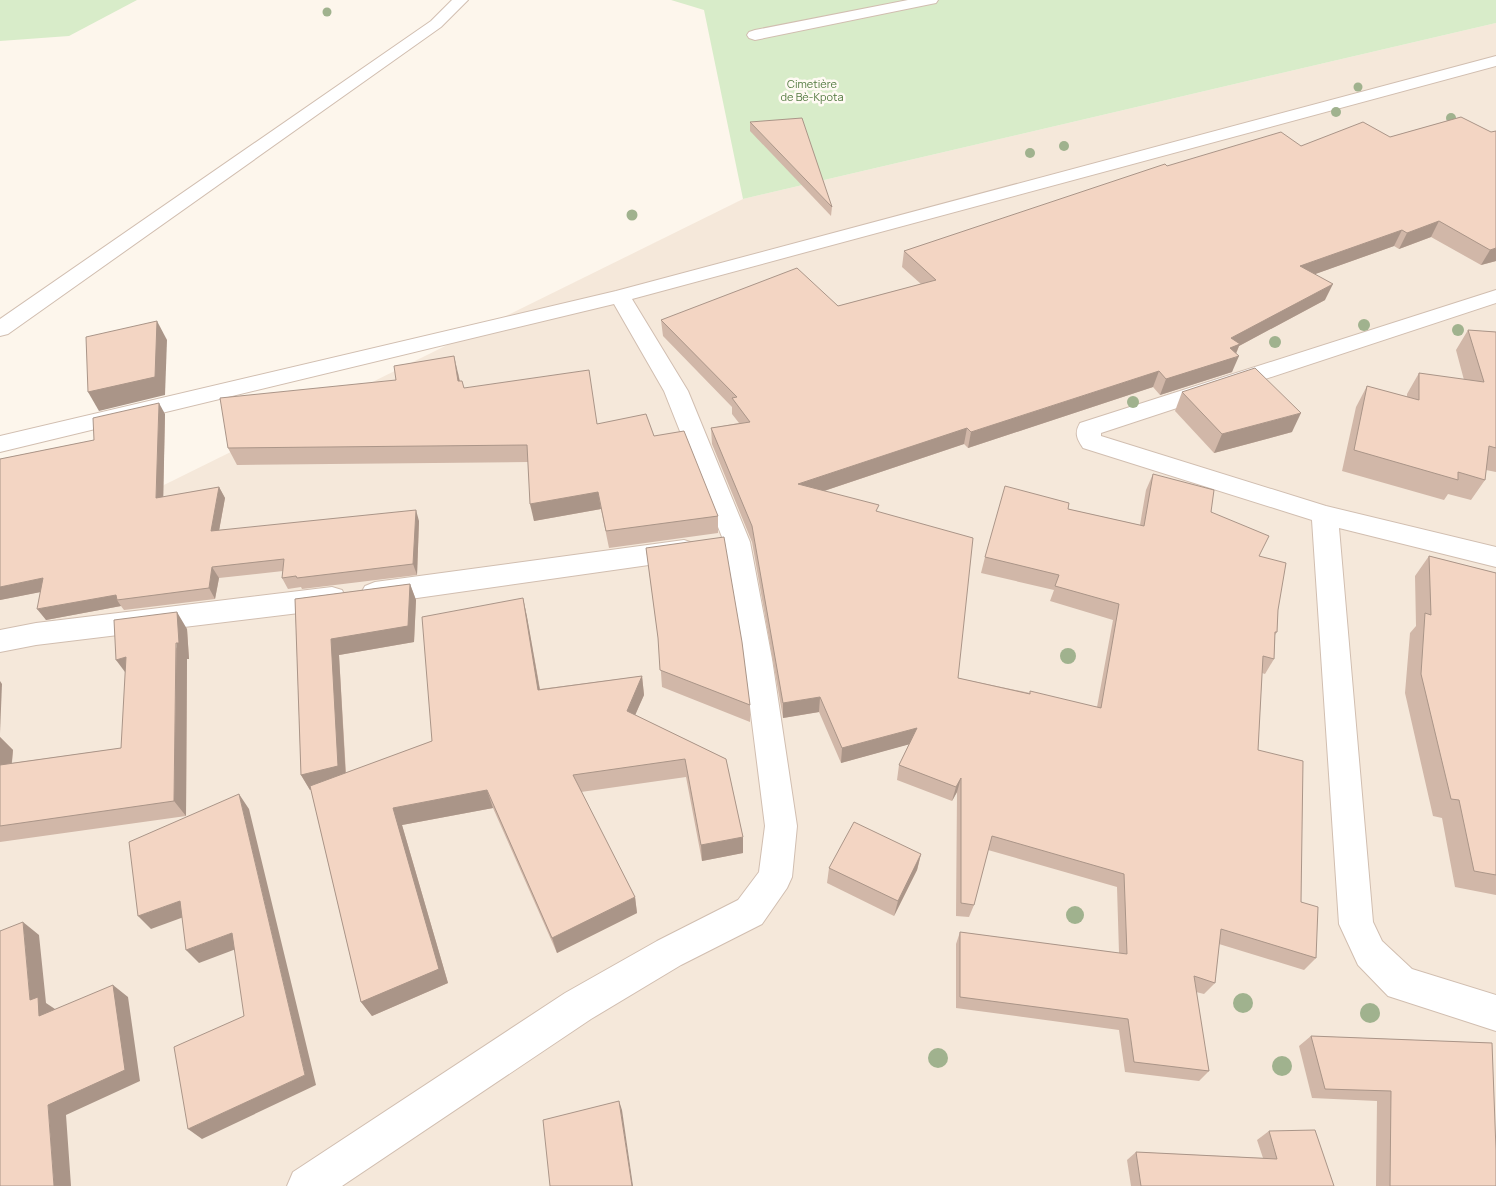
<svg xmlns="http://www.w3.org/2000/svg" width="1496" height="1186" font-family="Manrope,sans-serif">
  <rect width="100%" height="100%" fill="#fdf6ec"/>
  <polygon fill="#f5e8da" points="1496,23 1496,1186 0,1186 0,566 743,199"/>
  <g fill="#d8ecc9">
    <polygon points="0,0 137,0 69,36 0,41"/>
    <polygon points="671,0 1496,0 1496,23 743,199 704,10"/>
  </g>
  <g fill="none" stroke-linecap="round" stroke-linejoin="round">
    <g stroke="#d1beb0" stroke-width="2">
      <g id="minor">
        <polygon points="452,0 468,0 441,27 8,334 0,336 0,319 431,21"/>
        <polygon points="908,0 938,0 936,3 931,4 755,40 749,38 747,35 749,32 755,30"/>
        <polygon points="1496,56 1496,66 632,299 688,391 750,542 772,659 797,826 792,877 787,888 762,924 681,965 591,1019 342,1186 287,1186 293,1172 565,993 657,941 738,900 759,872 765,826 744,659 724,542 664,391 614,304 0,452 0,436 616,291"/>
        <path d="M 1496,290 L 1496,303 L 1101,433 L 1101,436 L 1326,506 L 1496,547 L 1496,567 L 1339,528 L 1373,922 L 1382,941 L 1412,969 L 1496,995 L 1496,1031 L 1388,996 L 1358,965 L 1339,924 L 1312,520 L 1083,448 C 1077,439 1074,433 1080,423 Z"/>
        <polygon points="684,540 693,543 697,550 693,557 684,560 375,604 365,600 361,593 365,586 375,582"/>
        <polygon points="332,587 342,590 346,598 342,606 332,609 36,645 0,652 0,630 36,623"/>
      </g>
    </g>
    <use href="#minor" fill="#fff" fill-rule="evenodd"/>
  </g>
  <g fill="#a0b28e">
    <circle cx="327" cy="12" r="4.5"/>
    <circle cx="1358" cy="87" r="4.5"/>
    <circle cx="1336" cy="112" r="5"/>
    <circle cx="1451" cy="118" r="5"/>
    <circle cx="1064" cy="146" r="5"/>
    <circle cx="1030" cy="153" r="5"/>
    <circle cx="632" cy="215" r="5.5"/>
    <circle cx="1364" cy="325" r="6"/>
    <circle cx="1458" cy="330" r="6"/>
    <circle cx="1275" cy="342" r="6"/>
    <circle cx="1133" cy="402" r="6"/>
    <circle cx="1068" cy="656" r="8"/>
    <circle cx="1075" cy="915" r="9"/>
    <circle cx="1243" cy="1003" r="10"/>
    <circle cx="1370" cy="1013" r="10"/>
    <circle cx="938" cy="1058" r="10"/>
    <circle cx="1282" cy="1066" r="10"/>
  </g>
  <g fill="#d1b7a8">
    <polygon points="1461,117 1496,261 1481,265 1431,237 1399,249 1394,246 1315,274 1325,300 1239,346 1236,354 1232,372 1160,395 1153,387 968,448 964,444 824,491 878,512 958,678 1097,707 1113,620 1050,601 1054,590 981,573 985,557 1068,509 1140,525 1146,490 1153,474 1211,512 1259,556 1278,610 1277,632 1275,635 1274,659 1265,674 1262,673 1258,750 1301,902 1316,958 1304,970 1219,944 1215,983 1204,994 1196,992 1209,1071 1199,1081 1125,1072 1119,1030 956,1008 956,944 960,932 1119,953 1117,887 988,850 974,905 969,917 956,916 957,792 952,801 897,780 899,765 909,744 841,763 819,712 783,718 752,542 712,444 711,428 739,423 732,414 732,407 663,336 661,320 838,306 921,284 902,267 904,251 1167,166 1301,146 1390,137"/>
    <polygon points="750,122 832,207 831,216 750,131"/>
    <polygon points="1468,330 1496,332 1496,472 1486,470 1485,480 1471,500 1448,494 1444,500 1342,471 1356,407 1367,386 1407,397 1407,394 1419,373 1464,380 1456,350"/>
    <polygon points="458,373 460,381 464,388 597,424 654,436 718,516 718,533 609,548 601,509 534,521 528,462 237,465 228,448 396,380"/>
    <polygon points="1182,392 1292,432 1214,453 1175,411"/>
    <polygon points="165,414 163,497 219,487 225,498 219,530 419,521 417,575 302,589 301,587 288,589 282,578 283,571 219,578 215,599 124,610 121,606 46,620 40,592 0,600 0,459 94,440"/>
    <polygon points="646,548 750,705 750,722 662,687 659,644"/>
    <polygon points="1429,556 1496,573 1496,895 1455,887 1442,818 1433,816 1405,693 1410,633 1416,626 1415,576"/>
    <polygon points="410,584 416,600 414,642 339,655 346,773 432,741 523,598 527,617 540,689 642,676 644,695 635,715 726,759 743,837 743,853 702,861 686,777 581,792 635,897 637,913 557,953 493,808 402,825 448,983 372,1016 361,1002 311,790 310,790 301,775 295,599"/>
    <polygon points="187,629 189,659 187,659 186,816 0,842 0,737 13,750 12,763 121,748"/>
    <polygon points="921,854 917,870 894,916 827,883 829,868"/>
    <polygon points="1311,1036 1492,1043 1496,1186 1376,1186 1377,1101 1312,1098 1299,1046"/>
    <polygon points="1269,1131 1334,1186 1131,1186 1127,1160 1136,1152 1263,1158 1257,1140"/>
  </g>
  <g fill="#aa9588">
    <polygon points="1439,221 1431,237 1399,249 1407,233"/>
    <polygon points="1402,230 1394,246 1293,282 1300,266"/>
    <polygon points="1496,248 1496,261 1481,265 1490,250"/>
    <polygon points="1333,284 1325,300 1239,346 1234,358 1239,356 1232,372 1160,395 1166,379 1231,338"/>
    <polygon points="157,321 167,340 165,395 99,411 88,392"/>
    <polygon points="454,356 458,373 463,399 458,381"/>
    <polygon points="1159,371 1153,387 968,448 971,432"/>
    <polygon points="159,403 165,414 163,510 156,498"/>
    <polygon points="1301,413 1292,432 1214,453 1222,434"/>
    <polygon points="967,428 964,444 797,500 798,484"/>
    <polygon points="219,487 225,498 217,542 211,531"/>
    <polygon points="598,492 601,509 534,521 530,504"/>
    <polygon points="416,510 419,521 417,575 413,564"/>
    <polygon points="212,567 219,578 215,599 209,588"/>
    <polygon points="43,578 51,590 0,600 0,587"/>
    <polygon points="410,584 416,600 414,642 339,655 346,781 310,790 301,775 331,639"/>
    <polygon points="116,595 117,600 121,606 46,620 37,609"/>
    <polygon points="523,598 527,617 543,708 538,690"/>
    <polygon points="177,612 187,629 189,659 187,659 186,816 174,801"/>
    <polygon points="126,657 128,676 116,660"/>
    <polygon points="642,676 644,695 629,729 627,711"/>
    <polygon points="0,681 2,684 0,733"/>
    <polygon points="820,697 819,712 783,718 783,703"/>
    <polygon points="917,728 914,743 841,763 842,748"/>
    <polygon points="0,737 13,750 10,780 0,770"/>
    <polygon points="961,778 957,792 952,801 956,787"/>
    <polygon points="487,790 493,808 402,825 448,983 372,1016 361,1002 393,808"/>
    <polygon points="239,794 249,809 316,1085 202,1139 188,1129 305,1075"/>
    <polygon points="743,837 743,853 702,861 701,845"/>
    <polygon points="921,854 917,870 894,916 898,901"/>
    <polygon points="635,897 637,913 557,953 552,938"/>
    <polygon points="180,901 192,914 151,929 138,916"/>
    <polygon points="23,922 39,935 46,1003 55,1009 56,1028 39,1016 30,1000"/>
    <polygon points="232,933 244,946 199,963 186,950"/>
    <polygon points="113,985 128,997 140,1081 66,1115 71,1186 54,1186 48,1105"/>
    <polygon points="619,1101 622,1110 633,1186 632,1186"/>
  </g>
  <g fill="#f3d5c3" stroke="#aa9588">
    <polygon points="1461,117 1491,132 1496,131 1496,248 1490,250 1439,221 1407,233 1402,230 1300,266 1333,284 1231,338 1240,344 1230,348 1239,356 1166,379 1159,371 971,432 967,428 798,484 879,505 876,511 973,538 958,678 1030,694 1030,691 1101,708 1119,604 1055,586 1059,575 985,557 1005,486 1069,503 1068,509 1144,526 1153,474 1214,490 1211,512 1269,536 1259,556 1286,563 1278,610 1277,632 1275,632 1274,659 1263,656 1258,750 1303,761 1301,902 1318,907 1316,958 1221,929 1215,983 1194,976 1209,1071 1134,1062 1128,1019 960,997 960,932 1127,954 1124,874 992,836 974,905 961,903 961,778 956,787 899,765 917,728 842,748 820,697 783,703 752,526 711,428 750,422 732,398 737,397 661,320 797,268 838,306 936,280 904,251 1165,164 1167,166 1281,132 1301,146 1363,122 1390,137"/>
    <polygon points="802,118 832,207 750,122"/>
    <polygon points="157,321 155,377 88,392 86,337"/>
    <polygon points="1468,330 1496,332 1496,448 1489,446 1485,480 1458,472 1458,480 1354,450 1367,386 1419,400 1419,373 1484,382"/>
    <polygon points="454,356 458,381 462,381 464,388 589,370 597,424 646,414 654,436 684,431 718,516 606,531 598,492 530,504 527,445 228,448 220,398 396,380 394,366"/>
    <polygon points="1255,368 1301,413 1222,434 1182,392"/>
    <polygon points="159,403 156,498 219,487 211,531 416,510 413,564 297,578 296,576 282,578 284,559 212,567 209,588 117,600 116,595 37,609 43,578 0,587 0,459 94,440 93,418"/>
    <polygon points="724,537 742,642 750,705 660,670 658,638 646,548"/>
    <polygon points="1429,556 1496,573 1496,875 1474,871 1459,800 1451,799 1421,674 1425,613 1431,615"/>
    <polygon points="410,584 408,626 331,639 338,766 301,775 295,599"/>
    <polygon points="523,598 538,690 642,676 627,711 726,759 743,837 701,845 685,759 573,775 635,897 552,938 487,790 393,808 439,969 361,1002 310,786 432,741 422,617"/>
    <polygon points="177,612 179,643 176,643 174,801 0,826 0,765 121,748 126,657 116,660 114,620"/>
    <polygon points="239,794 305,1075 188,1129 174,1047 244,1016 232,933 186,950 180,901 138,916 129,842"/>
    <polygon points="854,822 921,854 898,901 829,868"/>
    <polygon points="23,922 30,1000 38,997 39,1016 113,985 125,1070 48,1105 54,1186 0,1186 0,931"/>
    <polygon points="1311,1036 1492,1043 1496,1150 1496,1186 1390,1186 1391,1091 1325,1089"/>
    <polygon points="619,1101 632,1186 550,1186 543,1120"/>
    <polygon points="1315,1130 1334,1186 1141,1186 1136,1152 1277,1159 1269,1131"/>
  </g>
  <g text-anchor="middle" stroke-width="5" stroke-linejoin="round" paint-order="stroke">
    <g font-size="11" fill="#537a41" stroke="#fffaf3">
      <text x="812" y="88">Cimetière<tspan x="812" dy="13">de Bè-Kpota</tspan></text>
    </g>
  </g>
</svg>
